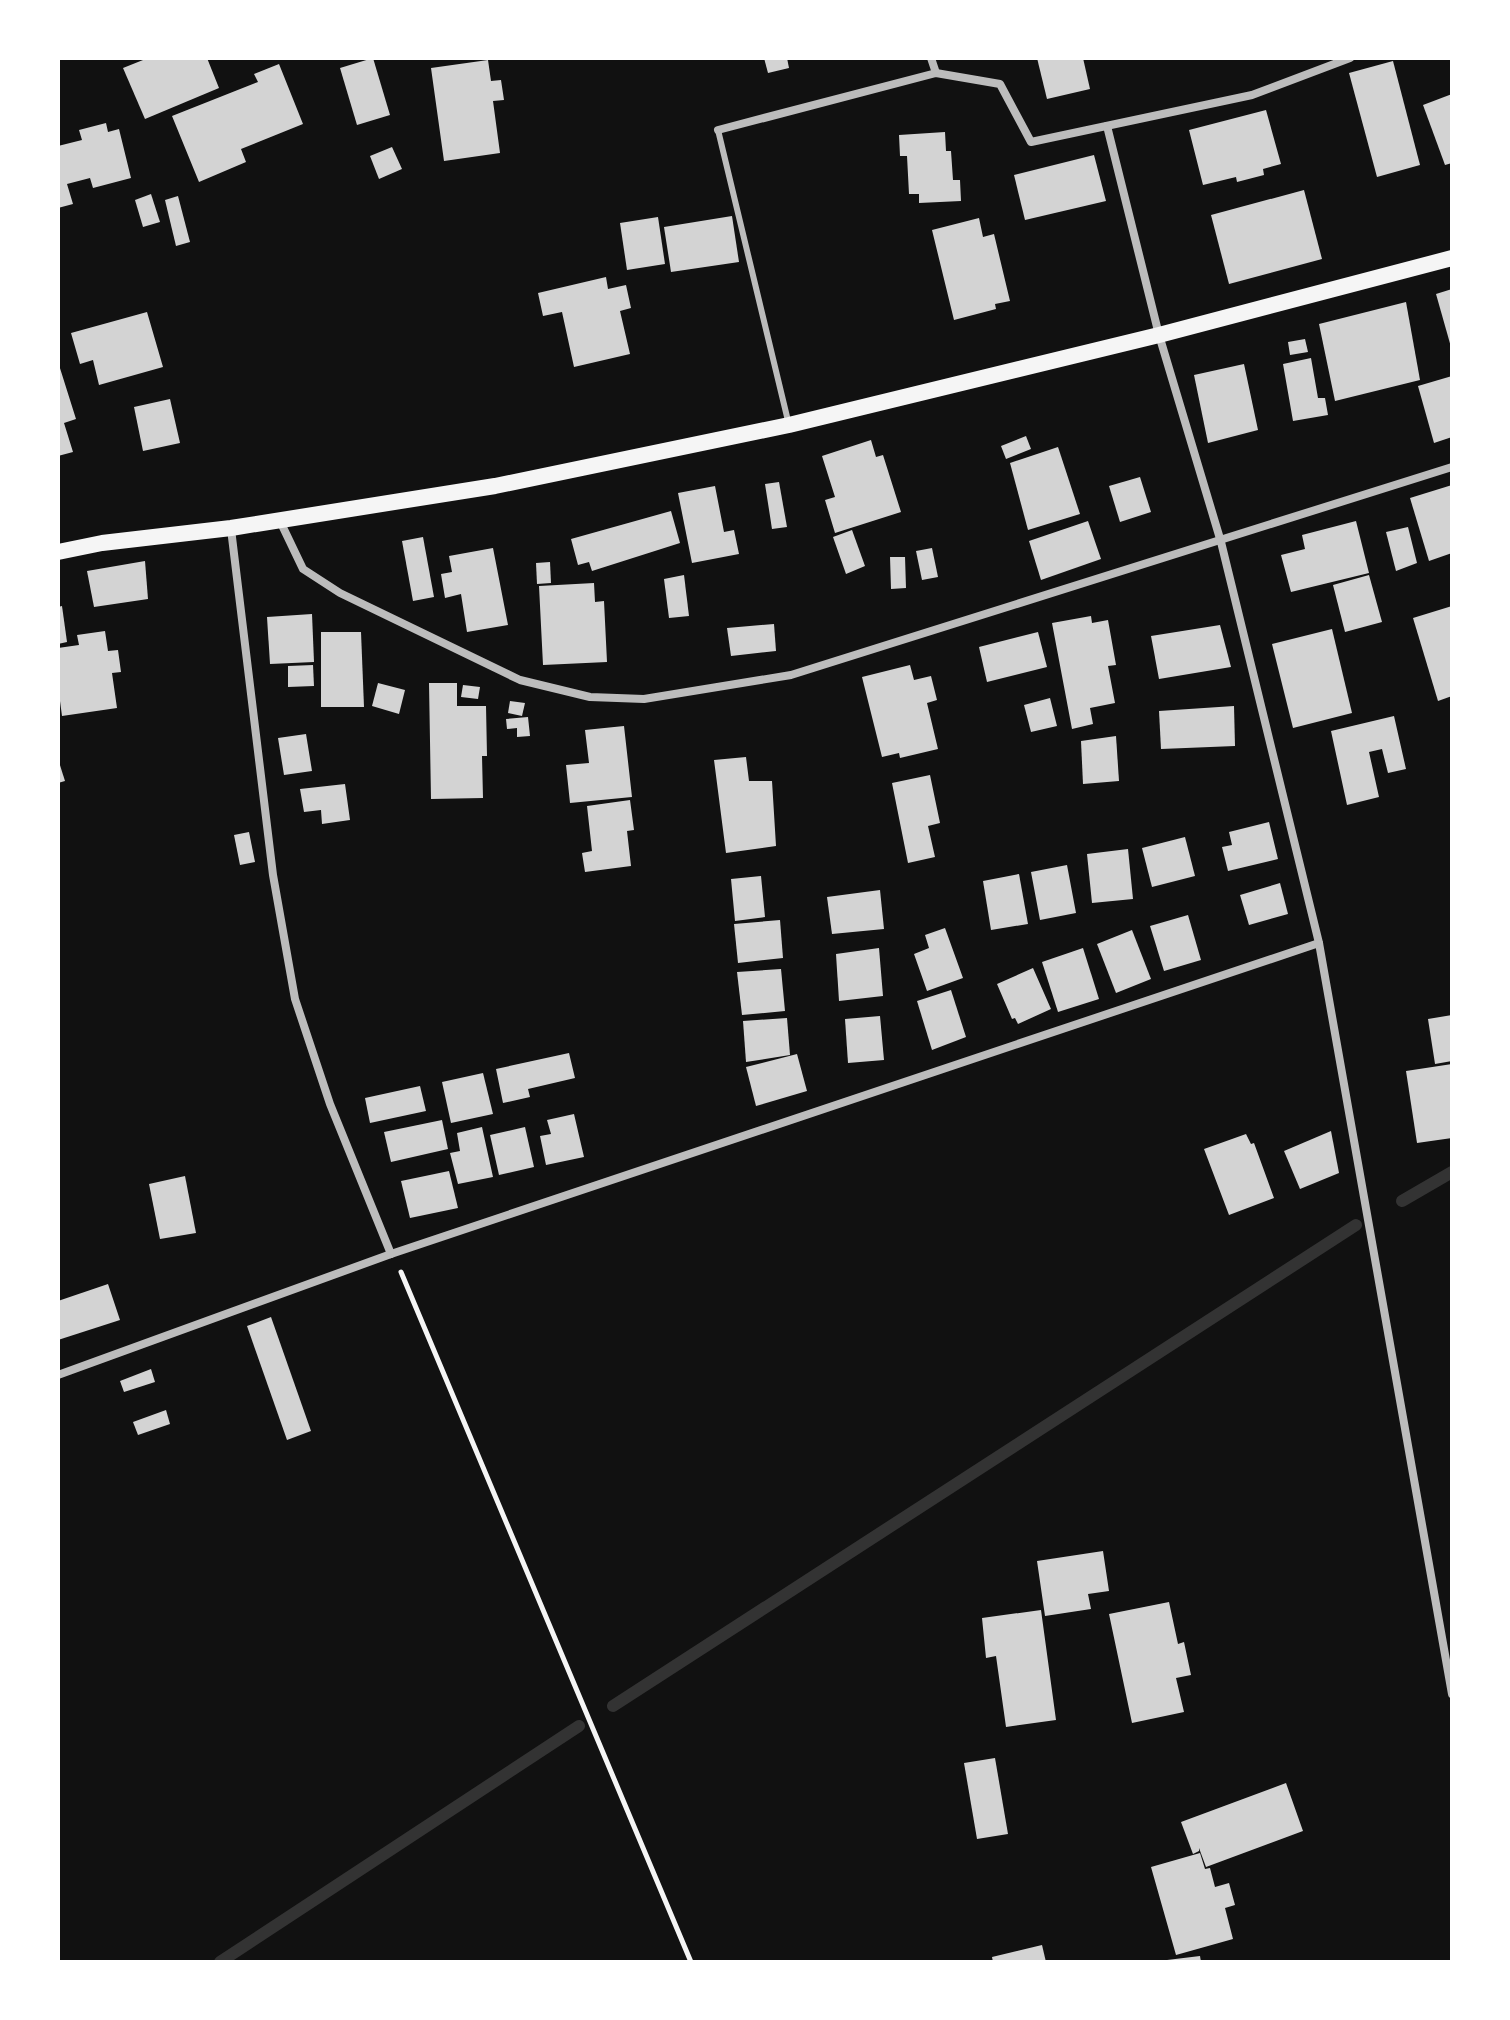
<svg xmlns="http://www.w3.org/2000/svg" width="1510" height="2020" font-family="'DejaVu Sans',sans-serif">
  <rect width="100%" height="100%" fill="#111"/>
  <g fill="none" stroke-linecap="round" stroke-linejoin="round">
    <g stroke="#333" stroke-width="12">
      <polyline points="1402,1201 1452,1172"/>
      <polyline points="613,1706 1356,1225"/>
      <polyline points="220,1962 579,1726"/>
    </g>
  </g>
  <g fill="#d3d3d3">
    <polygon points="148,58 207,58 219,88 145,119 123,68"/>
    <polygon points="373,58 390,115 357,125 340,68"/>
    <polygon points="764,58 787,58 789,68 768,73"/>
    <polygon points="1037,58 1083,58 1090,89 1047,99"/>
    <polygon points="488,60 491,81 501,80 504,100 493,101 500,153 444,161 431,68"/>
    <polygon points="1393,61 1420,165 1377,177 1349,73"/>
    <polygon points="279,64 303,124 241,149 246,162 199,182 172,116 258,82 254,74"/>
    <polygon points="1452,94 1452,163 1445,165 1423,105"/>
    <polygon points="1266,110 1281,164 1263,169 1264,175 1237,182 1236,177 1203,185 1189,130"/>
    <polygon points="106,123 108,132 119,129 131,178 93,188 90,178 67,184 73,204 58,208 58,146 82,140 79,130"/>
    <polygon points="945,132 946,151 951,151 953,180 960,180 961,201 919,203 919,194 909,194 907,156 900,156 899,135"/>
    <polygon points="392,147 402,169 379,179 370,156"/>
    <polygon points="1094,155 1106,201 1025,220 1014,175"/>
    <polygon points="1304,190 1322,259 1229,284 1211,215"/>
    <polygon points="151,194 160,222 143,227 135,200"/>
    <polygon points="178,196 190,242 176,246 165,200"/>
    <polygon points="732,216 739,262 671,272 664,227"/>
    <polygon points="658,217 665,264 627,270 620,223"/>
    <polygon points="979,218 983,237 994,234 1010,301 995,304 996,309 954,320 932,230"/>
    <polygon points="606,277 608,289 626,285 631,308 620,311 630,354 574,367 562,312 543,316 538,293"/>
    <polygon points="1452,289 1452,347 1451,347 1436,294"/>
    <polygon points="1406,302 1420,380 1335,401 1319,324"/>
    <polygon points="147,312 163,367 99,385 93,360 80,364 71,333"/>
    <polygon points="1305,339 1308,352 1290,355 1288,342"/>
    <polygon points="1311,358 1318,398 1325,398 1328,415 1293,421 1283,364"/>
    <polygon points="1244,364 1258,430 1208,443 1194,375"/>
    <polygon points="59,365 76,419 64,423 73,452 58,456"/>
    <polygon points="1452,376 1452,437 1434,443 1418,386"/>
    <polygon points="170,399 180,443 143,451 134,407"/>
    <polygon points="1026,436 1031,449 1006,459 1001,446"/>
    <polygon points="871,440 876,457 883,455 901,512 835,533 825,500 835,497 822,456"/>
    <polygon points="1058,447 1080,514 1028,530 1010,463"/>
    <polygon points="1140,477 1151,512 1120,522 1109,486"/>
    <polygon points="779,482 787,527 772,529 765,484"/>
    <polygon points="1452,485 1452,553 1429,561 1410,498"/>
    <polygon points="715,486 724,532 734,530 739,554 692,563 678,493"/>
    <polygon points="671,511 680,543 592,571 589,562 578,565 571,539"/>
    <polygon points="1088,521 1101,559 1041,580 1029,541"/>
    <polygon points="1356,521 1369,573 1291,592 1281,555 1305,549 1302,535"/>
    <polygon points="1408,527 1417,563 1396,571 1386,532"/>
    <polygon points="852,530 865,566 846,574 833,537"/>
    <polygon points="423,537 434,597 413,601 402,541"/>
    <polygon points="493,548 508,625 467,632 461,594 445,598 441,574 452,572 449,556"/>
    <polygon points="932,548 938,577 922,580 916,551"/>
    <polygon points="890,557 905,557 906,588 891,589"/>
    <polygon points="145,561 148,599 94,607 87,571"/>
    <polygon points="550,562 551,583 537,584 536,563"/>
    <polygon points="684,575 689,616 669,618 664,579"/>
    <polygon points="1369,575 1382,622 1345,632 1333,585"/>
    <polygon points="594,583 595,602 604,601 607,662 543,665 539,586"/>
    <polygon points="62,606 67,642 58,644 58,607"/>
    <polygon points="1452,606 1452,696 1438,701 1413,618"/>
    <polygon points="312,614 314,662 270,664 267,617"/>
    <polygon points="1091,616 1092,623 1108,620 1116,665 1108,666 1115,703 1090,708 1093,724 1072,729 1052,623"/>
    <polygon points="774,624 776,651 731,656 727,628"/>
    <polygon points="1220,625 1231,667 1159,679 1151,636"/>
    <polygon points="1332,629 1352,713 1293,728 1272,644"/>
    <polygon points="105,631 108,651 118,650 121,672 112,673 117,708 62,716 58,686 58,648 79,645 77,635"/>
    <polygon points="321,632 361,632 364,707 321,707"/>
    <polygon points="1038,632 1047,667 987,682 979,647"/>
    <polygon points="313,665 314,686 288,687 288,666"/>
    <polygon points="910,665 914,680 931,676 937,700 927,703 938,749 900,758 899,753 882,757 862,677"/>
    <polygon points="378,683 405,690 399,714 372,706"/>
    <polygon points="429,683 457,683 457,706 486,706 487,756 482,756 483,798 431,799"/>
    <polygon points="463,685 480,687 478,699 461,697"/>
    <polygon points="1050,698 1057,726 1031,732 1024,705"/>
    <polygon points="510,701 525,703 522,716 508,713"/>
    <polygon points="1234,706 1235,746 1161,749 1159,711"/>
    <polygon points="1394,716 1406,769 1388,773 1382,749 1369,752 1379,797 1347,805 1331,731"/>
    <polygon points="528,717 530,736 517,737 517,728 507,729 506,719"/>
    <polygon points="624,726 632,797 570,803 566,765 589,763 585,730"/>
    <polygon points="306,734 312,771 284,775 278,738"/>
    <polygon points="1116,736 1119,781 1083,784 1081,741"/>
    <polygon points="746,757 749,781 772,781 776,846 726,853 714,760"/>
    <polygon points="58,759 65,781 58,783"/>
    <polygon points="930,775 940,823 928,826 935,857 908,863 892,783"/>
    <polygon points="345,784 350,820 322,824 321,810 304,812 300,789"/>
    <polygon points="630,800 634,830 627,831 631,866 585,872 582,853 592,851 587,806"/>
    <polygon points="1269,822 1278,859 1228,871 1222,847 1232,845 1229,832"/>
    <polygon points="249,832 255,862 240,865 234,835"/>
    <polygon points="1185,837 1195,876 1152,887 1142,848"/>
    <polygon points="1128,849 1133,899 1092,903 1087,854"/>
    <polygon points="1067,865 1076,913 1040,920 1031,872"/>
    <polygon points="1019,874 1028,924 991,930 983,881"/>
    <polygon points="761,876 765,917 735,921 731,879"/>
    <polygon points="1280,883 1288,914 1249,925 1240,895"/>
    <polygon points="880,890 884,929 832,934 827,897"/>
    <polygon points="1188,915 1201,960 1164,971 1150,926"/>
    <polygon points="780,920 783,958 738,963 734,924"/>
    <polygon points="945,928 963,978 927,991 914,954 929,948 925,935"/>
    <polygon points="1132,930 1151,979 1116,993 1097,944"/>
    <polygon points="879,948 883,996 839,1001 836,954"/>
    <polygon points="1083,948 1099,999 1058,1012 1042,962"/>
    <polygon points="1033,968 1051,1009 1018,1024 1015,1018 1012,1019 997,984"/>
    <polygon points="781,969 785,1011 742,1015 737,972"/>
    <polygon points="951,990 966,1037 932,1050 917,1001"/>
    <polygon points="1452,1015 1452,1061 1435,1064 1428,1019"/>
    <polygon points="880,1016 884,1060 848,1063 845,1019"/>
    <polygon points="787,1018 790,1055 746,1062 743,1021"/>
    <polygon points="569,1053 575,1078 528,1089 530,1097 503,1103 496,1069"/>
    <polygon points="797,1054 807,1091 756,1106 746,1067"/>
    <polygon points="1452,1064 1452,1138 1417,1143 1406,1071"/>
    <polygon points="483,1073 493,1114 451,1123 442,1082"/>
    <polygon points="420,1086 426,1111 370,1123 365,1098"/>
    <polygon points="574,1114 584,1157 546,1165 540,1136 551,1134 547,1120"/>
    <polygon points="442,1120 448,1149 391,1162 384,1132"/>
    <polygon points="482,1127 493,1177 458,1184 450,1153 460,1151 457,1133"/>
    <polygon points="525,1127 534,1167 499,1175 490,1135"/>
    <polygon points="1331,1131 1339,1173 1300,1189 1284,1151"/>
    <polygon points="1246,1134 1251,1144 1254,1143 1274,1198 1229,1215 1204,1149"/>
    <polygon points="449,1171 458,1208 410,1218 401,1181"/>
    <polygon points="185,1176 196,1233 160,1239 149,1184"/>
    <polygon points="108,1284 120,1320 58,1340 58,1301"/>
    <polygon points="271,1317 311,1431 287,1440 247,1326"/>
    <polygon points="151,1369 155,1382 124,1392 120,1381"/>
    <polygon points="166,1410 170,1424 138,1435 133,1422"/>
    <polygon points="1103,1551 1109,1591 1088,1594 1091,1609 1045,1616 1037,1561"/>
    <polygon points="1169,1602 1178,1644 1184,1642 1191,1675 1176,1678 1184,1712 1132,1723 1109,1614"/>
    <polygon points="1041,1610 1056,1720 1006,1727 996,1656 986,1658 982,1618"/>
    <polygon points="995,1758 1008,1834 977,1839 964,1763"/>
    <polygon points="1286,1783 1303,1831 1206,1867 1199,1848 1199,1851 1193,1854 1181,1822"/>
    <polygon points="1200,1853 1205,1869 1210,1868 1215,1887 1229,1883 1235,1905 1225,1908 1233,1939 1176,1955 1151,1867"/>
    <polygon points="1042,1945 1046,1962 993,1962 992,1957"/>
    <polygon points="1200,1956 1201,1962 1167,1962 1167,1960"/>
  </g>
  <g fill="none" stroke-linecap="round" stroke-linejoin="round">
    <polyline stroke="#f5f5f5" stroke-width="5" points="401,1272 691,1962"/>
    <polyline stroke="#bcbcbc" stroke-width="6" points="718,130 789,425"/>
    <g stroke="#bcbcbc" stroke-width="8">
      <polyline points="931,58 936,73"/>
      <polyline points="1107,126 1159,335 1221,542 1319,943 1452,1694"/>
      <polyline points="718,130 936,73 1000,84 1031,142 1252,95 1350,58"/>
      <polyline points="280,521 303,569 340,593 520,680 590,697 644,699 791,675 1452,467"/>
      <polyline points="231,529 273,875 295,999 330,1104 391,1254"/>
      <polyline points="58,1375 391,1254 1319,943"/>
    </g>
    <polyline stroke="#f5f5f5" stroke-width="16" points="58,552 102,543 231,528 495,486 789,425 1159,335 1452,258"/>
  </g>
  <rect width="1510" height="2020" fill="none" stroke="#ffffff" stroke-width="120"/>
</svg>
